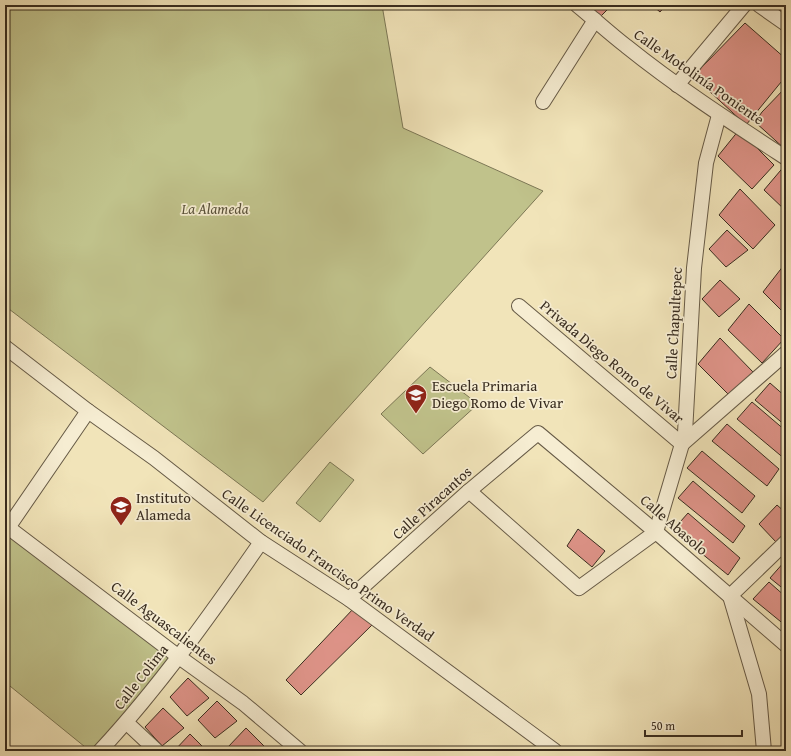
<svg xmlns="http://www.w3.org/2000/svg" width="791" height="756" font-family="'Gentium Book Plus',serif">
  <rect width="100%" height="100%" fill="#f1e4b9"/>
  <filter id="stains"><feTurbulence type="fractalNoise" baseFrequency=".005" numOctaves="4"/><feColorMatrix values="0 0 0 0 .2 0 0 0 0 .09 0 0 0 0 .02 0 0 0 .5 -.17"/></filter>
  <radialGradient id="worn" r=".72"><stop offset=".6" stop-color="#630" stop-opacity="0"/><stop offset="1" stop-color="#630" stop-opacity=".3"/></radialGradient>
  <g fill="#c0c28b" stroke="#7c7755">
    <polygon points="5,5 382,5 403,128 543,191 263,502 5,306"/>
    <polygon points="430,367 478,404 423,454 381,414"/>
    <polygon points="330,462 354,480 320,522 296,503"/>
    <polygon points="5,532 179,657 94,751 90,751 5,682"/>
  </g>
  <g fill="#de9388" stroke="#382c1f">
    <polygon points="584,5 612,5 599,18"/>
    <polygon points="652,5 666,5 660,12"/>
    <polygon points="745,23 786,59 786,76 746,125 694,77 701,68"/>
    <polygon points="786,87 786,150 755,122 762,112"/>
    <polygon points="739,130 774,165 752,189 718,156"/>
    <polygon points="786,164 786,211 764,190"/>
    <polygon points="740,189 775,225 753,249 719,215"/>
    <polygon points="727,230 748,250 726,267 709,249"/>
    <polygon points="784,265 786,267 786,315 763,292"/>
    <polygon points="720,280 740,299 719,317 702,299"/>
    <polygon points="749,304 784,339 762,363 728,330"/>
    <polygon points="720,338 754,373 732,398 698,364"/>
    <polygon points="770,383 786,397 786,426 755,400"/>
    <polygon points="752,402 786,431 786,460 737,419"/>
    <polygon points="727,424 779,469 767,486 712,441"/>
    <polygon points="702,451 755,496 742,513 687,468"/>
    <polygon points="693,481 745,526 733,543 678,498"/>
    <polygon points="777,505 786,513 786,534 776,542 759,524"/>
    <polygon points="688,513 740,558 728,575 673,530"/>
    <polygon points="578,529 605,551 592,567 567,546"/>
    <polygon points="785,561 786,562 786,591 770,578"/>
    <polygon points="769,582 786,597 786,626 753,599"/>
    <polygon points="354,608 374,623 301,695 286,680"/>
    <polygon points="188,678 209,698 187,716 170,697"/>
    <polygon points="217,701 237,721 215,738 198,720"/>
    <polygon points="163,708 184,728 162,746 145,727"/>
    <polygon points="246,728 266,748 262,751 231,751 228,747"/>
    <polygon points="190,734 207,751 174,751"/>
  </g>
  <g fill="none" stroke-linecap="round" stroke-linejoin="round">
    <g stroke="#665a46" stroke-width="16">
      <g id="minor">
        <path d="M 577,5 C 593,18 609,33 626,46 C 677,87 731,122 786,158"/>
        <polyline points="759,5 786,24"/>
        <polyline points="677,85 744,5"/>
        <polyline points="543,102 595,20"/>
        <polyline points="519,306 682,444 786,353"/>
        <polyline points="5,347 88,411 154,458 261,542 349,599 555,751"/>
        <polyline points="469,491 579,588 656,532 682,444 685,433 694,268 706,163 719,115"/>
        <polyline points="5,525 179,657 243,703 300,751"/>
        <polyline points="5,532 88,411"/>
        <polyline points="349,599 469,491 538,433 656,532 786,645"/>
        <polyline points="127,723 157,751"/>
        <path d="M 100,751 C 160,686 211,614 261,542"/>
        <polyline points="764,751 759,694 730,596 786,542"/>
      </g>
    </g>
    <use href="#minor" stroke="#f6edd2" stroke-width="14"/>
  </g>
  <defs>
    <g id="school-pin" transform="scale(1.15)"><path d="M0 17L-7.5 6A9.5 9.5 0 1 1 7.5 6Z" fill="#8f2418" stroke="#f6edd2"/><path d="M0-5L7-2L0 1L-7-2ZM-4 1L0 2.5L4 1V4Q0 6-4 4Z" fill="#fff"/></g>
  </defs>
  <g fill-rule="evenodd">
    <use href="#school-pin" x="416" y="395"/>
    <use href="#school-pin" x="121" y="507"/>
  </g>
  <g text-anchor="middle" stroke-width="3.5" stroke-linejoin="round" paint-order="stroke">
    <g font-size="15" fill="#382c1f" stroke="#f6edd2">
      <text transform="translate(699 77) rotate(35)" y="5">Calle Motolinía Poniente</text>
      <text transform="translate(674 323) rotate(-87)" y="5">Calle Chapultepec</text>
      <text transform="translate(612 362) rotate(40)" y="5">Privada Diego Romo de Vivar</text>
      <text transform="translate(432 503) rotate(-42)" y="5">Calle Piracantos</text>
      <text transform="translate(674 525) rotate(41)" y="5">Calle Abasolo</text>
      <text transform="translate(328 565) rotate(35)" y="5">Calle Licenciado Francisco Primo Verdad</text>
      <text transform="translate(164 623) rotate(37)" y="5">Calle Aguascalientes</text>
      <text transform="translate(141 677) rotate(-52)" y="5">Calle Colima</text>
    </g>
    <g font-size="15" font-style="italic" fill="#5a523a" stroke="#f6edd2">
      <text x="215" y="214">La Alameda</text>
    </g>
    <g font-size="15" fill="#382c1f" stroke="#f6edd2" text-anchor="start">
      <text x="432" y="391">Escuela Primaria<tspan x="432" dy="17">Diego Romo de Vivar</tspan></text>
      <text x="136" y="503">Instituto<tspan x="136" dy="17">Alameda</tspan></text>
    </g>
  </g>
  <rect width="791" height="756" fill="none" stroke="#f1e4b9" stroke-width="20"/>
  <rect x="6" y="6" width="779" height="744" fill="none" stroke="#382c1f" stroke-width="2"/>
  <rect x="10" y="10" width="771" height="736" fill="none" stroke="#382c1f"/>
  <path d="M645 730v6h97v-6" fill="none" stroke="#382c1f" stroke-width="2"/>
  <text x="651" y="730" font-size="12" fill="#382c1f" stroke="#f6edd2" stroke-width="3" paint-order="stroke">50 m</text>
  <rect width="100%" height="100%" filter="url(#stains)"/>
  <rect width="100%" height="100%" fill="url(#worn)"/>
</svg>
